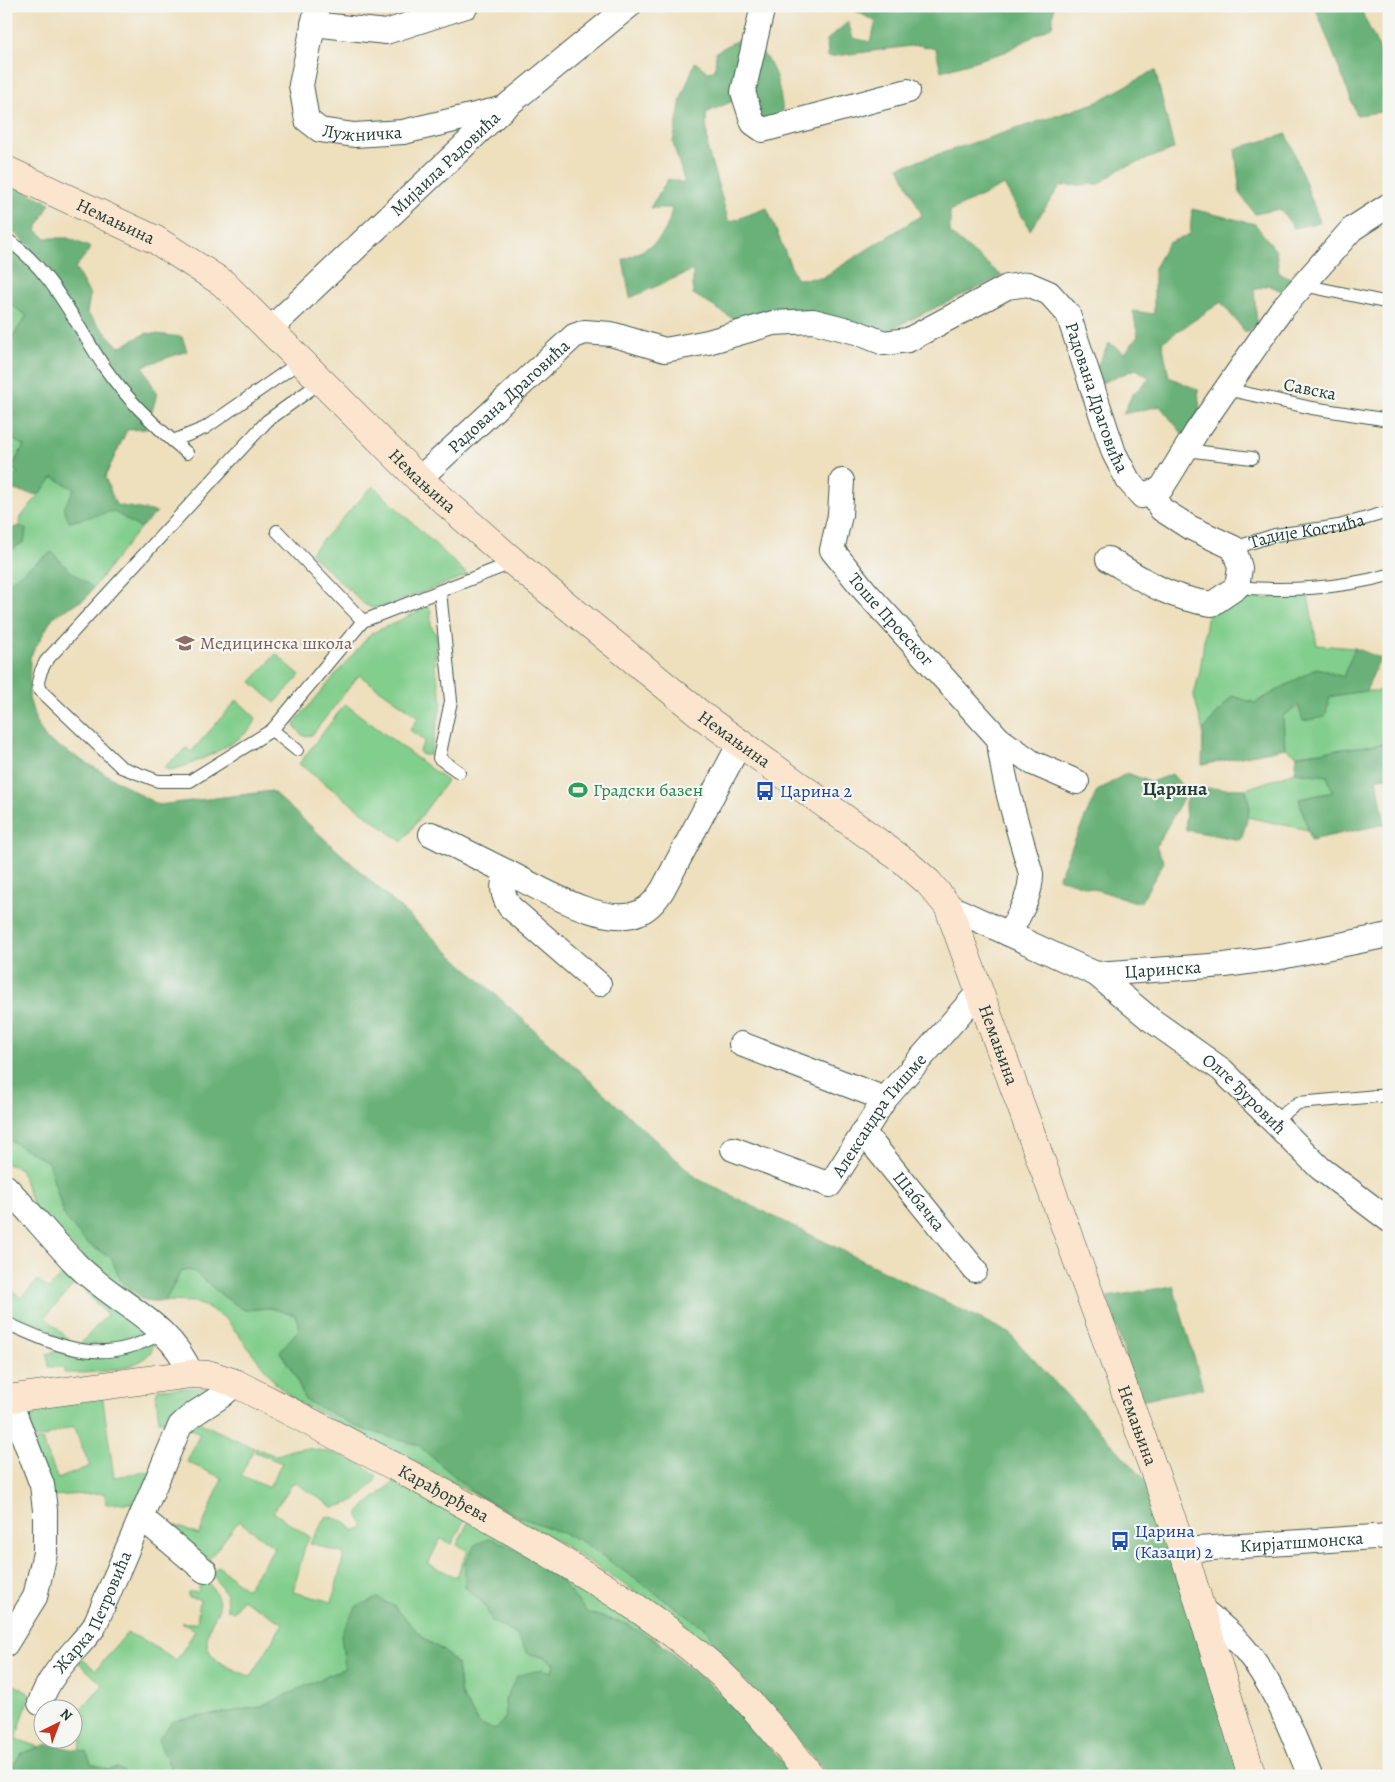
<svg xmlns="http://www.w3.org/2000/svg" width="1395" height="1782" font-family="Alegreya,serif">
  <rect width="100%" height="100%" fill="#f6f6f2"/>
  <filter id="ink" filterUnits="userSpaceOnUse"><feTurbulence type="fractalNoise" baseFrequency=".02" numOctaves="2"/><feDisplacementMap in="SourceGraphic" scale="10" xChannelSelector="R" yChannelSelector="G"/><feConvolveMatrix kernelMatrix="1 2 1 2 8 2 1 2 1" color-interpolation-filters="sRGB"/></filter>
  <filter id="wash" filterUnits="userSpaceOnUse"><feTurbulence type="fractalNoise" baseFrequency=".0096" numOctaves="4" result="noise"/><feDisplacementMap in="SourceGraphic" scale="20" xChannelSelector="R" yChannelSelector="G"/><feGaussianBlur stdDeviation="1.12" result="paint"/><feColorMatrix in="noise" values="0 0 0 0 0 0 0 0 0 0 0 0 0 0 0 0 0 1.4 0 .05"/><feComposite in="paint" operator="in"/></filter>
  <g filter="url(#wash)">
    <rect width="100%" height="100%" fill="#eedfbd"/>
    <g fill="#82ce8d" stroke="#508660">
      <polygon points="6,301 27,315 6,346"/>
      <polygon points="6,435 24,445 12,467 19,474 6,482"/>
      <polygon points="53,477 74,489 69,522 113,511 140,528 93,588 69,570 52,552 14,578 6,587 6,553 24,542 26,530 19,526 21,517"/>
      <polygon points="373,486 468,575 380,608 372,608 364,604 310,553"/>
      <polygon points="1308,595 1317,645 1355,648 1343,677 1317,668 1255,703 1232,696 1203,731 1194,695 1200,671 1208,611 1241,600"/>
      <polygon points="426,604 431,611 431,626 437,635 435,666 442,702 430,755 422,755 419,751 425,741 410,730 419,717 359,675 312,735 303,736 294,725 296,721 367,638 372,633 418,612"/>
      <polygon points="276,654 300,675 275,703 251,682"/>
      <path d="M 1366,691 L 1389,691 L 1389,743 L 1297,755 L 1285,748 L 1282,716 C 1308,699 1336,695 1366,691 Z"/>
      <path d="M 237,700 L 256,718 C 255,737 185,770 167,770 L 164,767 L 187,748 L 191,752 Z"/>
      <polygon points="345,704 447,781 402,842 299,764"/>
      <polygon points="1295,772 1327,776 1333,792 1299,799 1308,830 1247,817 1250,809 1246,789"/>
      <polygon points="6,1138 48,1162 65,1218 87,1243 111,1258 121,1281 149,1301 129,1296 111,1285 33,1206 20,1168 6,1164"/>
      <polygon points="67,1270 78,1280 45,1317 73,1343 44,1334 6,1317 6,1285 21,1298 38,1280 48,1289"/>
      <polygon points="182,1270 194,1271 223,1296 244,1310 270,1308 295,1315 300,1328 280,1352 295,1375 305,1400 363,1429 418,1445 473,1492 513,1514 580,1540 709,1631 721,1657 645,1598 560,1543 440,1475 298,1402 277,1385 227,1320 209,1308 194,1302 165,1301"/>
      <polygon points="89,1289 148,1334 124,1343 79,1345 107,1315 86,1293"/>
      <path d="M 151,1343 L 154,1344 C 148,1373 89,1373 64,1373 L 64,1367 L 49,1367 L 47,1354 L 62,1350 Z"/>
      <polygon points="216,1387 167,1438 164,1421 159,1421 156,1395 158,1389"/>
      <polygon points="102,1394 114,1477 153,1471 133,1511 132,1503 106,1504 105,1493 49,1496 32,1442 42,1440 58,1479 90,1466 73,1426 45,1437 31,1439 24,1404"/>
      <path d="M 194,1420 L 254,1448 L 241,1475 L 269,1488 L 282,1463 L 255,1452 L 256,1448 C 261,1450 269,1454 275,1455 C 282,1455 290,1449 297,1449 C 318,1446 365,1460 377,1477 C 368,1492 351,1506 333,1507 L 294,1482 L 273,1512 L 310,1537 L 305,1546 L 293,1592 L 332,1602 L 344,1554 L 310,1543 L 327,1516 L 347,1522 L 353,1531 L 364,1527 L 359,1516 L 359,1511 L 394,1482 L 465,1518 L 452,1544 L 440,1539 L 428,1564 L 456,1577 L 468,1551 L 457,1545 L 469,1520 L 584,1584 L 664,1646 L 626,1624 L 588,1613 L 547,1566 L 465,1587 L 484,1604 L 493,1621 L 517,1635 L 527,1653 L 546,1658 L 554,1664 L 552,1672 L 505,1700 L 506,1717 L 496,1730 L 480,1725 L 461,1695 L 457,1664 L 444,1651 L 424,1639 L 394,1606 L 341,1634 L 345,1668 L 260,1707 L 173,1721 L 158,1740 L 171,1768 L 180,1776 L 130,1776 L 118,1768 L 107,1770 L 91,1763 L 86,1752 L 79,1751 L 87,1717 L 76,1714 L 103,1685 L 79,1663 L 82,1659 L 96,1670 L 127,1633 L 144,1640 L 176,1661 L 195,1631 L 182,1623 L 197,1623 L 200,1599 L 188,1597 L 188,1592 L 198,1592 L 202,1575 C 209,1583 220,1595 219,1606 C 218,1613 212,1620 210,1627 C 197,1659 228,1666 251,1677 L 283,1623 L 242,1599 L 233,1612 L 227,1609 L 226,1595 L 212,1573 L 218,1566 L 246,1589 L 275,1548 L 239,1521 L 205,1564 L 164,1528 L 166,1522 L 199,1535 L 222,1478 L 187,1462 L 200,1433 L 188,1428 Z"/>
      <polygon points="6,1680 30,1694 16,1739 40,1747 22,1753 13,1765 15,1776 6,1776"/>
    </g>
    <g fill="#69b178" stroke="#447756">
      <polygon points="871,6 1054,6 1052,26 1005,52 941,71 936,49 918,45 828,57 827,40 848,22 853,38 870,42 876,22 856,11"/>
      <path d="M 1315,6 L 1360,6 C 1365,21 1372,32 1378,46 C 1387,67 1389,89 1389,111 L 1357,115 Z"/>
      <path d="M 745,36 C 774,60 778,76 783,112 L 770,127 L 733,101 L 706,113 L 708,151 L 729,222 L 767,208 L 796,279 L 822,278 L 922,215 L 899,167 L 1095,103 L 1155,70 L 1174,149 L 1120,169 L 1099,184 L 1060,186 L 1030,230 L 1004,185 L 950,211 L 950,233 L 1002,276 L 887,331 L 846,320 L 737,321 L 693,294 L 693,270 L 630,298 L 623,260 C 652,246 666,242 672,208 L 650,208 L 668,179 L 685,183 L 673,143 L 681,99 L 695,62 L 708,72 L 715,70 L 716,52 Z"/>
      <polygon points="1287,134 1320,222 1294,228 1280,209 1255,214 1240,194 1235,149"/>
      <polygon points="12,185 50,203 36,230 45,238 68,238 91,248 75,268 90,295 87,313 119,347 147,333 182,337 187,351 143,366 157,395 146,429 127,430 105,477 116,505 157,512 140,528 113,511 69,522 64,508 74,489 53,477 38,495 8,489 6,491 6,482 18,474 12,467 24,446 6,435 6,346 27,316 6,301 6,251 18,253 33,249 16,234 6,232 6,195"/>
      <polygon points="1192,209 1255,224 1276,251 1279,273 1293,279 1282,291 1268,285 1254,290 1257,324 1246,333 1221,302 1162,342 1169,377 1198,390 1200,411 1185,437 1160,406 1123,414 1132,395 1150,378 1136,369 1101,383 1095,370 1109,343 1125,353 1138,336 1133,311 1154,314 1154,268 1168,243 1190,234"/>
      <polygon points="19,526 26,529 24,542 6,553 6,530"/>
      <polygon points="52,552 69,570 93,588 86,598 53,617 30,657 29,698 36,722 46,739 158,805 272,791 698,1179 1009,1333 1150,1485 1240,1776 828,1776 780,1718 721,1657 709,1631 580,1540 513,1514 473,1492 418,1445 363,1429 305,1400 295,1375 280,1351 300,1328 295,1315 270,1308 244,1310 223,1296 194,1271 182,1270 165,1301 149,1301 121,1281 111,1258 87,1243 65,1218 48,1162 6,1138 6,587 14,578"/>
      <polygon points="1355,648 1380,658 1366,691 1330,696 1325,717 1303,721 1298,705 1283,716 1285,748 1202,765 1203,731 1232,696 1255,703 1317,668 1343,677"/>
      <polygon points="1389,743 1389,777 1377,778 1385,824 1311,840 1299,799 1333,792 1327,776 1295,772 1297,755"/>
      <polygon points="1127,773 1151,782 1172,774 1187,791 1156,847 1164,862 1140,903 1058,878 1097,791"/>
      <polygon points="1195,788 1246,789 1250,809 1241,840 1186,830 1185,802"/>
      <polygon points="1173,1286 1203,1388 1139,1400 1107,1297"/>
      <polygon points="492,1538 547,1566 588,1613 626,1624 664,1646 722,1695 795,1776 673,1776 666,1772 655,1776 180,1776 171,1768 158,1740 173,1721 260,1707 345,1668 341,1634 357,1606 377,1598 394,1606 424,1639 444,1651 457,1665 461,1696 480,1725 496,1729 506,1717 505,1700 517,1676 543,1669 552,1672 554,1664 546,1658 527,1653 517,1635 492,1621 484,1604 465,1587 465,1563 476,1544"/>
      <polygon points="48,1744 86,1752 91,1763 107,1770 118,1768 130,1776 15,1776 13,1765 22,1753"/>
    </g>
  </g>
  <g filter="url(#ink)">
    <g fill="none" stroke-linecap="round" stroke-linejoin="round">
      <g stroke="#3e5549" stroke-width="14">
        <g id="lane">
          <path d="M 6,239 C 51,268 76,325 105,368 C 128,401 157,428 187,453"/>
          <polyline points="1303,285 1389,303"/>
          <polyline points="322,381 267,421 46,661 41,671 38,682 39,689 121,767 158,781 190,781 272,730 363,621 514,562"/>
          <polyline points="1226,389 1312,408 1389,420"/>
          <polyline points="173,441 205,428 301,361"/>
          <polyline points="1185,450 1252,458"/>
          <polyline points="277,531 363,621"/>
          <path id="s1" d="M 1234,548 L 1275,535 L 1339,526 L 1381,514"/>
          <path d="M 1237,587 C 1286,592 1341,588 1389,575"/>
          <polyline points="440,591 451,701 439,758 459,772"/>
          <polyline points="272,730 297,750"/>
          <polyline points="1274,1121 1298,1103 1389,1095"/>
          <path d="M 6,1323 C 64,1349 104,1367 163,1332"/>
        </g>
      </g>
      <g stroke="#3e5549" stroke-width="26">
        <g id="street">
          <path id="s2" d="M 317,6 L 301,85 L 307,120 L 320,130 L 354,135 L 403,132 L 501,109"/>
          <polyline points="763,6 743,92 753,123 763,130 908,91"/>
          <polyline points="313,24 386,32 466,6"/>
          <path id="s3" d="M 270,329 L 503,109 L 629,6"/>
          <path id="s4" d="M 419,479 L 574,336 L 585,332 L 611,334 L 665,350 L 708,342 L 773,323 L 813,321 L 856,332 L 884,343 L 908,340 L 1007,287 L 1028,284 L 1049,293 L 1068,314 L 1114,453 L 1128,480 L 1142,496 L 1161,489 L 1197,431 L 1281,310 L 1352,229 L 1389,205"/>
          <path id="s5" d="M 842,481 L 840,515 L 832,550 L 865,591 L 999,739 C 1003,785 1019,830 1031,874 C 1031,896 1019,915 1009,934"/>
          <path d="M 1108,559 C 1145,581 1168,598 1212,604 L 1237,587 L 1240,568 L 1234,548 L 1189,527 L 1161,509 L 1151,492"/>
          <polyline points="999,739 1033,763 1077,782"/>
          <polyline points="431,834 507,872"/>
          <path id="s6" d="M 948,906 L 1096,974 L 1225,965 L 1276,958 L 1389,935"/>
          <path id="s7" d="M 1096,974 L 1150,1019 L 1222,1070 L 1320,1168 L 1389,1220"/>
          <path d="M 599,984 L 510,907 C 502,895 501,886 507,872 C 538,887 604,928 638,913 C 649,909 657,899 663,889 L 740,743"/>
          <polyline points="741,1044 885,1099"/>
          <path id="s8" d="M 863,1132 L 975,1270"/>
          <path id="s9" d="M 733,1149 L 830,1185 L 885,1099 L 978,993"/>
          <path d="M 6,1187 C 30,1212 52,1239 76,1264 C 113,1302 171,1322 191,1374"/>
          <polyline points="142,1518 205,1571"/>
          <path id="s10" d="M 1183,1550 L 1389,1536"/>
          <path d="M 1203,1610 C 1217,1622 1231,1633 1243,1647 C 1274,1683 1292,1732 1310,1776"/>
          <polyline points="6,1644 35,1597 45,1553 45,1510 42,1485 9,1399"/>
          <path id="s11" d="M 40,1703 C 50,1672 74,1653 94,1627 L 180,1426 C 196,1408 220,1402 235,1383"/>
        </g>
      </g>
      <g stroke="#3e5549" stroke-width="29">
        <g id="secondary">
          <path id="s12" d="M 6,170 L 156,240 L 223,283 L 419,479 L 517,565 L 705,718 L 904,861 L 928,882 L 948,906 L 1183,1550 L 1252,1776"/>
          <path id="s13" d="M 6,1399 L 191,1374 L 211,1375 L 235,1383 C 335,1435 435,1486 532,1543 C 598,1582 665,1622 721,1674 C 754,1705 783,1741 811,1776"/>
        </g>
      </g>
      <use href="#lane" stroke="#fff" stroke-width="12"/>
      <use href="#street" stroke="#fff" stroke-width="24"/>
      <use href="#secondary" stroke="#fbe5cf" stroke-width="28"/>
    </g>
  </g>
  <defs>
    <g id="school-bare" transform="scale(1.5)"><path d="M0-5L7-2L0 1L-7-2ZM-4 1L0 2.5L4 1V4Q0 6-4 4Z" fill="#8d6e63" stroke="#f6f6f2" stroke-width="2.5" paint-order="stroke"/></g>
    <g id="stadium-bare" transform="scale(1.5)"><path d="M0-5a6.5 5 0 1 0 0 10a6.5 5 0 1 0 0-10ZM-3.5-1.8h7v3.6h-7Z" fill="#2e9e5b" stroke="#f6f6f2" stroke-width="2.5" paint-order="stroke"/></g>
    <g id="bus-bare" transform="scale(1.5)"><path d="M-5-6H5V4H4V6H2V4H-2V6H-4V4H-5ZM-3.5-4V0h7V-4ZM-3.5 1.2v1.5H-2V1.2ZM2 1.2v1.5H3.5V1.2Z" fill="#1a4fb4" stroke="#f6f6f2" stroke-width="2.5" paint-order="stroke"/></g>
  </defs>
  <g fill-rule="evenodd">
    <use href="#school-bare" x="185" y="643"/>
    <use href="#stadium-bare" x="578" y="790"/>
    <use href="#bus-bare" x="765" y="791"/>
    <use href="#bus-bare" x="1120" y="1541"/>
  </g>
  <g text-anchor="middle" stroke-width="4.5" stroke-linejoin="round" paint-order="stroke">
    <g font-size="18" fill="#1f3d34" stroke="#f6f6f2">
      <text dy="6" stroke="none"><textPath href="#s2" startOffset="175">Лужничка</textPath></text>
      <text dy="6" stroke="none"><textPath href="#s3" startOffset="241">Мијаила Радовића</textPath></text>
      <text dy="6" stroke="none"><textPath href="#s12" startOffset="121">Немањина</textPath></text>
      <text transform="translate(1310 389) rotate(11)" y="6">Савска</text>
      <text dy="6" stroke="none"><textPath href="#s4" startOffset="122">Радована Драговића</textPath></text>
      <text dy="6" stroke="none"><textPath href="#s4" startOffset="828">Радована Драговића</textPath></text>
      <text dy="6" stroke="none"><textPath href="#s12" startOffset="526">Немањина</textPath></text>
      <text dy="6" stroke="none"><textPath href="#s1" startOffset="75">Тадије Костића</textPath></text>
      <text dy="6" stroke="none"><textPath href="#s5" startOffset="161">Тоше Проеског</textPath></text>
      <text dy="6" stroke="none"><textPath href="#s12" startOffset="931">Немањина</textPath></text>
      <text dy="6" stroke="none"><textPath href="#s6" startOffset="230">Царинска</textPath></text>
      <text dy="6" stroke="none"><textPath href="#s12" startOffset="1351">Немањина</textPath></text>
      <text dy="6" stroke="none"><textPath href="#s7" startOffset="191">Олге Ђуровић</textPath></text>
      <text dy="6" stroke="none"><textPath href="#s9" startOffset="189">Александра Тишме</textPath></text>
      <text dy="6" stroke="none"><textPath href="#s8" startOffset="89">Шабачка</textPath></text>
      <text dy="6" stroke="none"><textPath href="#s12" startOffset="1756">Немањина</textPath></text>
      <text dy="6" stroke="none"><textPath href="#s13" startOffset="468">Карађорђева</textPath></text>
      <text dy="6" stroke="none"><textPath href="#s10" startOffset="119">Кирјатшмонска</textPath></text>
      <text dy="6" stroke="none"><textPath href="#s11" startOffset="106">Жарка Петровића</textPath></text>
    </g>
    <g font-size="18" fill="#785e54" stroke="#f6f6f2" text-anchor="start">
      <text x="200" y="649">Медицинска школа</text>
    </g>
    <g font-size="18" fill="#27864d" stroke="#f6f6f2" text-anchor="start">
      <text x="593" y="796">Градски базен</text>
    </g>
    <g font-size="18" fill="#164399" stroke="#f6f6f2" text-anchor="start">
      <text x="780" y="797">Царина 2</text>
      <text x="1135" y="1537">Царина<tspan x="1135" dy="21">(Казаци) 2</tspan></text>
    </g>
    <g font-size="19" font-weight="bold" fill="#1f3d34" stroke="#f6f6f2">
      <text x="1175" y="795">Царина</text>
    </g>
  </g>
  <rect width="1395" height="1782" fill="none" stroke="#f6f6f2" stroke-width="25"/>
  <g transform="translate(58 1724) rotate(42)"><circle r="24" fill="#f6f6f2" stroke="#a0aca6"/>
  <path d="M0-4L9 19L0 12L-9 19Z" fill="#c8321e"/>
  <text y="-8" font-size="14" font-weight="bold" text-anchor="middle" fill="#1f3d34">N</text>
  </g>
</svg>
